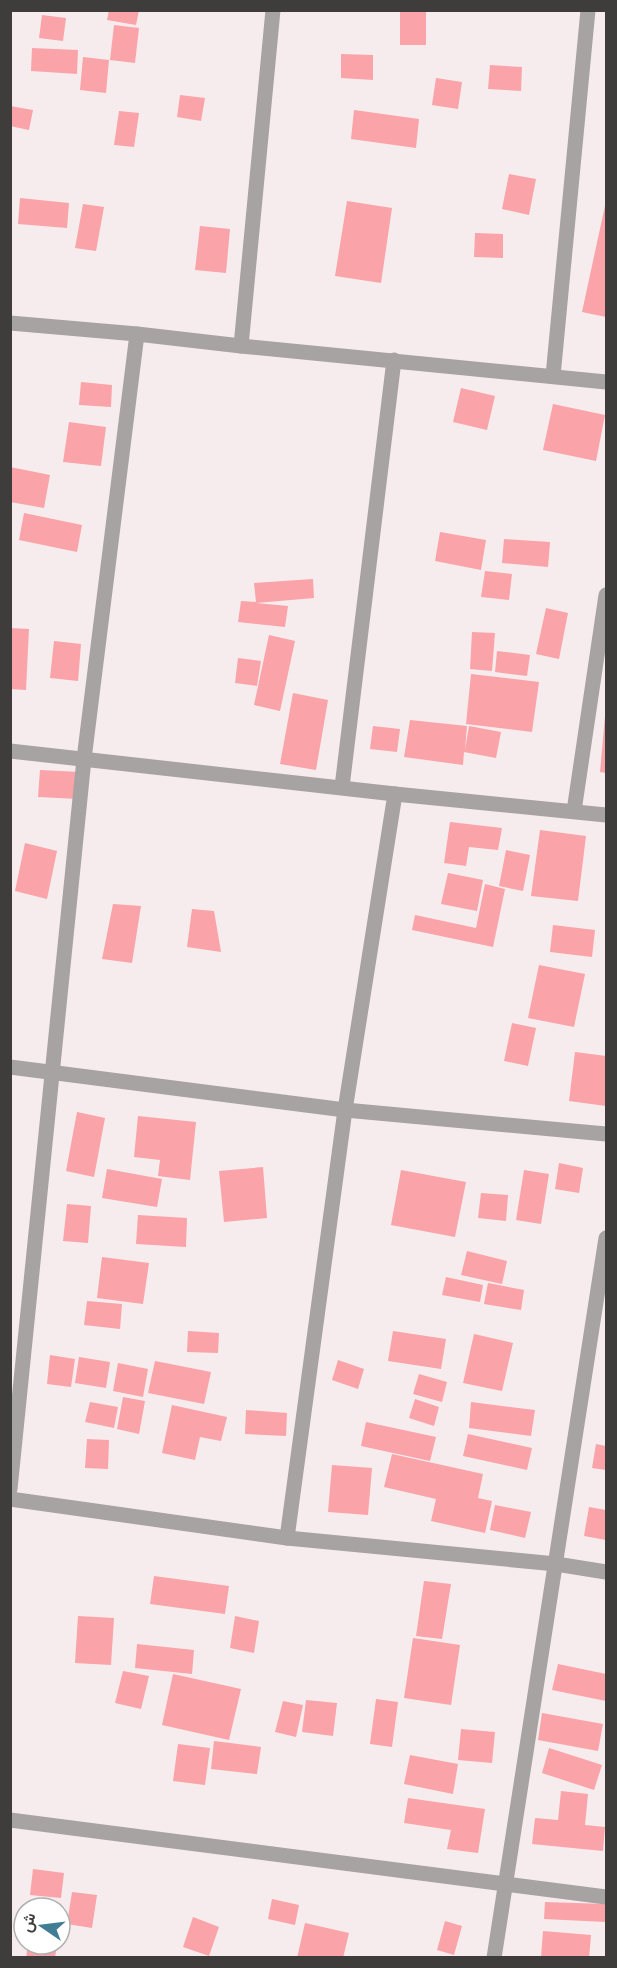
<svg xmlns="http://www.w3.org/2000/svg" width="617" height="1968" font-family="'Nunito Sans',Vazirmatn,sans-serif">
  <rect width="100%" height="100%" fill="#f6eced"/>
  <g fill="#faa3a9">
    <polygon points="109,10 139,10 136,25 107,20"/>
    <rect x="400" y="10" width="26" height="35"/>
    <polygon points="42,15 66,18 63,41 39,38"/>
    <polygon points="114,25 139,28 135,63 110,60"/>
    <polygon points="32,48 78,50 77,74 31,71"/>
    <polygon points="341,54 373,55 373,80 341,78"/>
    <polygon points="83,57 109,60 106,93 80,90"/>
    <polygon points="490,65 522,67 521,91 488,89"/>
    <polygon points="436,78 462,82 458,109 432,105"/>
    <polygon points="180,95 205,98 201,121 177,117"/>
    <polygon points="10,106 33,110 29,130 10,126"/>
    <polygon points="354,110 419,119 416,148 351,139"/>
    <polygon points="119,111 139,113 134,147 114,145"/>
    <polygon points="509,174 536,179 529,215 502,209"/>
    <polygon points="20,198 69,203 67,228 18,224"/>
    <polygon points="347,201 392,208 381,283 335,276"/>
    <polygon points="606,201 606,317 582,312"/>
    <polygon points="83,204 104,207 96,251 75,248"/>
    <polygon points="200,226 230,229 226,273 195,270"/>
    <polygon points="475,233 503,234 503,258 474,257"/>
    <polygon points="81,382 112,385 111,407 79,405"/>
    <polygon points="461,388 495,396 487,430 453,422"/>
    <polygon points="553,404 605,415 596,461 543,450"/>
    <polygon points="69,422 106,427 101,466 63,462"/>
    <polygon points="10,467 50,475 44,508 10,502"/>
    <polygon points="24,513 82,525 77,552 19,540"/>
    <polygon points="440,532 486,540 481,570 435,561"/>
    <polygon points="504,539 550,542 548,567 502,563"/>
    <polygon points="485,571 512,574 509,600 481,597"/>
    <polygon points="313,579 314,598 256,603 288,606 285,627 238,622 241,601 256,602 254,583"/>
    <polygon points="546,608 568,613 559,659 536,654"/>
    <polygon points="10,628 29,629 26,690 10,689"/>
    <polygon points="472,632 495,633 492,671 470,669"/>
    <polygon points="269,635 295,641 280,711 254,705"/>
    <polygon points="54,641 81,644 78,681 50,678"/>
    <polygon points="497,651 530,655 527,676 495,672"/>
    <polygon points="238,658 261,661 257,686 235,683"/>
    <polygon points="471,674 539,682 532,732 466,724"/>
    <polygon points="293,693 328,700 316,770 280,764"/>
    <polygon points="605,716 606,716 606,773 600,772"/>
    <polygon points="410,720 467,726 465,750 469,726 501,732 496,758 464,752 463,765 404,757"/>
    <polygon points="373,726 400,729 397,752 370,749"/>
    <polygon points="40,770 80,772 78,799 38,797"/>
    <polygon points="450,822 502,828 498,850 469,847 466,866 444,863"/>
    <polygon points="540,830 586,836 578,901 531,896"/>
    <polygon points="25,843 57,851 47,899 15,891"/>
    <polygon points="506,850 530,855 523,891 499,886"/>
    <polygon points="448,873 483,880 477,911 441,904"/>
    <polygon points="485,884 505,889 493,947 412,930 415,915 476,928"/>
    <polygon points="113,904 141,906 132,963 102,959"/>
    <polygon points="192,909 214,911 221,952 187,947"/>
    <polygon points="553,925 595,930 592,957 550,952"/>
    <polygon points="539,965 585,974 574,1027 528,1018"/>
    <polygon points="512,1023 536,1028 528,1066 504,1061"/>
    <polygon points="575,1052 606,1056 606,1106 569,1101"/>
    <polygon points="77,1112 105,1118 94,1177 66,1171"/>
    <polygon points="138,1116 196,1122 190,1180 158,1176 160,1160 134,1157"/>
    <polygon points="559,1163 583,1168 579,1193 555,1189"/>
    <polygon points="263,1167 267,1218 224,1222 219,1171"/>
    <polygon points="107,1169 162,1179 157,1207 102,1198"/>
    <polygon points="401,1170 466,1182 455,1237 391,1225"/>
    <polygon points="524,1170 549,1174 541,1224 516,1220"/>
    <polygon points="481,1193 508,1195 506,1221 478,1218"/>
    <polygon points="67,1204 91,1206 88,1243 63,1241"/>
    <polygon points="138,1215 187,1218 186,1247 136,1244"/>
    <polygon points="467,1251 507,1261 502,1284 461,1275"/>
    <polygon points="102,1257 149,1263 143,1304 97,1298"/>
    <polygon points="446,1277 483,1285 480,1302 442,1295"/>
    <polygon points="488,1283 524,1290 521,1310 484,1304"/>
    <polygon points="87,1301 122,1304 120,1329 84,1325"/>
    <polygon points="188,1331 219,1333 218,1353 187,1352"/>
    <polygon points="393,1331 446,1339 441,1369 388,1361"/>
    <polygon points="474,1334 513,1343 502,1391 463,1383"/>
    <polygon points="50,1355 75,1359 71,1387 47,1384"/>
    <polygon points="79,1357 110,1362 106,1388 75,1383"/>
    <polygon points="338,1360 364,1369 358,1389 332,1380"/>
    <polygon points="155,1361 211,1372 204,1404 148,1393"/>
    <polygon points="118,1363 148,1369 143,1397 113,1391"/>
    <polygon points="419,1374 447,1382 442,1402 413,1394"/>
    <polygon points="123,1397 145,1401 139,1434 117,1429"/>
    <polygon points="415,1399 439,1407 434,1426 409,1418"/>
    <polygon points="90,1402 118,1407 114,1428 85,1422"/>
    <polygon points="471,1402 535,1410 531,1436 469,1428"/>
    <polygon points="172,1405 227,1417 221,1441 200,1437 195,1460 162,1453"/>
    <polygon points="246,1410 287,1413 286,1436 245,1434"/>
    <polygon points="366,1422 436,1437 430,1461 361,1446"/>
    <polygon points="468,1434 532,1448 527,1470 463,1456"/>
    <polygon points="87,1439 109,1440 108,1469 85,1468"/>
    <polygon points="596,1444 606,1446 606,1470 592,1468"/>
    <polygon points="392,1454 483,1474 478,1498 492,1501 485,1533 431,1521 436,1499 384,1487"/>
    <polygon points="332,1465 372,1468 368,1515 328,1512"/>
    <polygon points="495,1505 531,1512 525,1538 490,1530"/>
    <polygon points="589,1507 606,1510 606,1540 584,1536"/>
    <polygon points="154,1576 229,1586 225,1614 150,1604"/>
    <polygon points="424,1581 451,1584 442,1639 416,1636"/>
    <polygon points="78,1616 114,1618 111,1665 75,1663"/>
    <polygon points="235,1616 259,1621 254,1653 230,1648"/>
    <polygon points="413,1638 460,1645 451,1705 404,1698"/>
    <polygon points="137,1644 194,1650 192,1674 135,1668"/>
    <polygon points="558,1664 606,1674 606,1701 552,1690"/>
    <polygon points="123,1671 149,1676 141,1709 115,1703"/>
    <polygon points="173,1674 241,1689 229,1740 162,1725"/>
    <polygon points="376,1699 398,1702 392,1747 370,1744"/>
    <polygon points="306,1700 337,1703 333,1736 302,1732"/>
    <polygon points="283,1701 303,1705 296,1737 275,1732"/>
    <polygon points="542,1713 603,1724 598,1751 538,1740"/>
    <polygon points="461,1729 495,1732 492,1763 458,1760"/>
    <polygon points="214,1741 261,1747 257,1774 211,1769"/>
    <polygon points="178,1744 210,1748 205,1785 173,1781"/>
    <polygon points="549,1748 602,1765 594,1790 542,1773"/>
    <polygon points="410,1755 458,1764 453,1794 404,1784"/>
    <polygon points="561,1791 588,1794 585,1825 605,1827 603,1851 532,1844 535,1818 558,1820"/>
    <polygon points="408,1798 485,1809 478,1853 447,1849 451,1830 404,1823"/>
    <polygon points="33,1869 64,1873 61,1898 30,1895"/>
    <polygon points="72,1892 97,1895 92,1928 67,1924"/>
    <polygon points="272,1899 299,1905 295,1925 268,1919"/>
    <polygon points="545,1902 606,1904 606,1922 544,1919"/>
    <polygon points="193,1917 219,1927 209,1956 183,1947"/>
    <polygon points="445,1921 462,1926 454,1955 437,1950"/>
    <polygon points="305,1923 349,1933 343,1958 297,1958"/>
    <polygon points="543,1931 591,1935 589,1958 541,1957"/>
    <polygon points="28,1944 57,1944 55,1958 26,1958"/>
  </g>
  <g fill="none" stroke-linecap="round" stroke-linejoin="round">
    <g stroke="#a7a3a3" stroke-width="15">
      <polyline points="10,323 137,334 241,346 606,382"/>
      <polyline points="241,346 273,10"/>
      <polyline points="553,376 588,10"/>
      <polyline points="10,751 395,794 606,815"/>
      <polyline points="342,787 394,360"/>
      <polyline points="574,811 606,595"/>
      <polyline points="10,1067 345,1110 606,1134"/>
      <polyline points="10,1489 84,759 137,334"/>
      <polyline points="10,1499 287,1538 556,1564 606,1572"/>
      <polyline points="287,1538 345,1110 395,794"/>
      <polyline points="10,1820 606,1897"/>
      <polyline points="494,1958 606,1238"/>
    </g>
  </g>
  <rect width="617" height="1968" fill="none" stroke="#3f3c3c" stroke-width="24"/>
  <g transform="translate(42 1926) rotate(284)"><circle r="28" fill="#ffffff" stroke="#b2b1b1" stroke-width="1.5"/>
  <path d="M0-4.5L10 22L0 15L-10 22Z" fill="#417e95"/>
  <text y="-9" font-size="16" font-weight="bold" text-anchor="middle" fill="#3f3c3c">ش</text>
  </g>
</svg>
